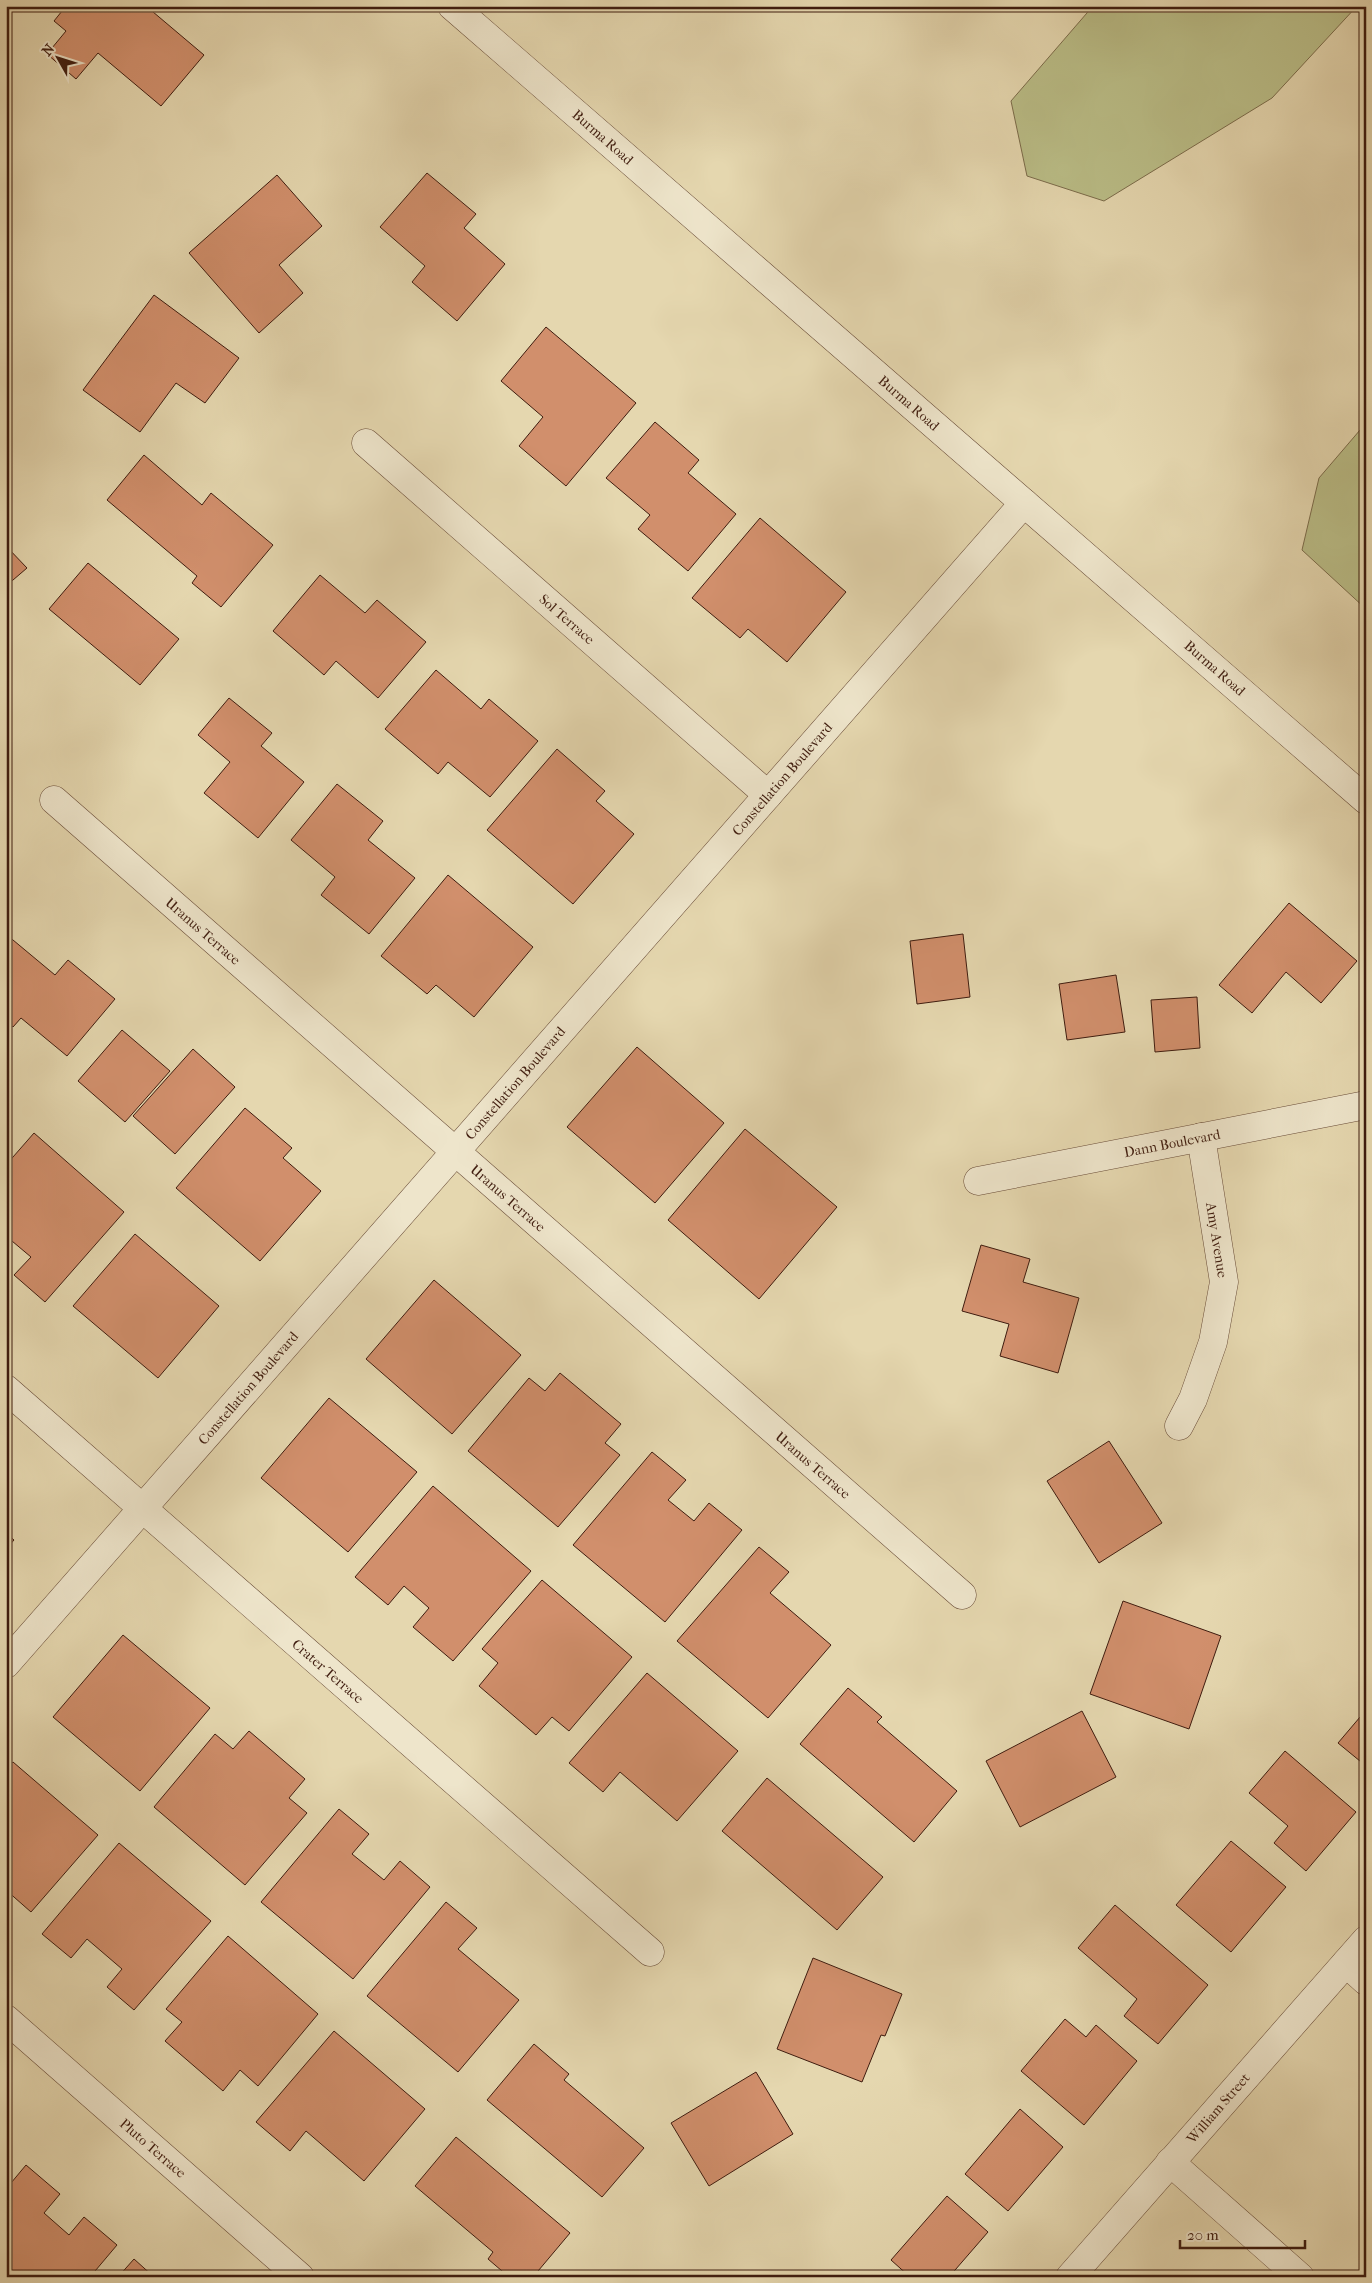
<svg xmlns="http://www.w3.org/2000/svg" width="1372" height="2283" font-family="'IM FELL French Canon',serif">
  <rect width="100%" height="100%" fill="#e5d7af"/>
  <filter id="stains"><feTurbulence type="fractalNoise" baseFrequency=".004" numOctaves="4"/><feColorMatrix values="0 0 0 0 .2 0 0 0 0 .09 0 0 0 0 .02 0 0 0 .5 -.17"/></filter>
  <radialGradient id="worn" r=".72"><stop offset=".6" stop-color="#630" stop-opacity="0"/><stop offset="1" stop-color="#630" stop-opacity=".3"/></radialGradient>
  <g fill="#babd87" stroke="#7c6c4b">
    <polygon points="1093,6 1357,6 1272,98 1104,201 1027,176 1011,101"/>
    <polygon points="1366,423 1366,609 1302,550 1319,478"/>
  </g>
  <g fill="#d18f6c" stroke="#3f1c0f">
    <polygon points="66,6 146,6 204,55 161,106 98,53 76,79 47,54 66,31 54,21"/>
    <polygon points="427,173 476,214 464,228 505,264 457,321 412,282 425,266 380,227"/>
    <polygon points="277,175 322,226 279,265 303,293 259,333 189,253"/>
    <polygon points="154,295 239,358 205,403 176,383 140,432 83,390"/>
    <polygon points="546,327 636,403 566,486 519,446 543,417 501,381"/>
    <polygon points="655,422 699,460 688,473 736,514 688,571 638,529 650,515 606,478"/>
    <polygon points="144,455 202,505 211,493 273,545 221,607 192,583 197,576 107,500"/>
    <polygon points="760,518 846,592 787,662 748,629 740,638 692,598"/>
    <polygon points="6,546 27,568 6,586"/>
    <polygon points="88,563 179,639 140,685 49,609"/>
    <polygon points="320,575 365,613 377,600 426,642 378,698 336,661 324,675 273,631"/>
    <polygon points="436,670 481,709 489,699 538,741 490,797 448,762 438,774 385,729"/>
    <polygon points="229,698 272,733 261,746 304,782 258,838 204,793 230,762 198,735"/>
    <polygon points="557,749 605,791 596,801 634,834 573,904 487,830"/>
    <polygon points="337,784 383,821 368,840 415,878 369,934 321,895 335,877 291,840"/>
    <polygon points="448,875 533,947 474,1017 436,985 427,994 381,956"/>
    <polygon points="1289,903 1357,961 1321,1003 1286,972 1252,1013 1219,985"/>
    <polygon points="963,934 970,997 917,1004 910,941"/>
    <polygon points="7,935 55,975 68,960 115,999 67,1056 21,1018 13,1027 6,1021"/>
    <polygon points="1116,975 1125,1032 1067,1040 1059,984"/>
    <polygon points="1197,997 1200,1048 1155,1052 1151,1000"/>
    <polygon points="122,1030 170,1071 125,1122 78,1081"/>
    <polygon points="637,1047 724,1123 655,1203 567,1127"/>
    <polygon points="193,1049 235,1087 175,1154 133,1116"/>
    <polygon points="245,1108 292,1148 283,1158 321,1191 260,1261 176,1188"/>
    <polygon points="745,1129 837,1207 759,1299 668,1220"/>
    <polygon points="34,1133 124,1212 45,1302 14,1275 31,1257 6,1236 6,1165"/>
    <polygon points="135,1234 219,1306 158,1378 73,1306"/>
    <polygon points="981,1245 1030,1259 1023,1282 1079,1298 1058,1373 1000,1356 1009,1324 962,1311"/>
    <polygon points="434,1280 521,1355 452,1434 366,1359"/>
    <polygon points="560,1373 621,1424 605,1443 620,1455 558,1527 468,1451 529,1378 545,1391"/>
    <polygon points="329,1398 417,1472 348,1552 261,1478"/>
    <polygon points="1109,1441 1162,1523 1099,1563 1047,1481"/>
    <polygon points="652,1452 686,1480 668,1500 694,1521 709,1503 742,1530 665,1622 573,1545"/>
    <polygon points="433,1486 531,1571 453,1661 413,1627 429,1608 404,1586 388,1605 355,1577"/>
    <polygon points="6,1533 14,1540 6,1549"/>
    <polygon points="759,1547 789,1572 770,1593 831,1645 768,1718 677,1641"/>
    <polygon points="542,1580 632,1657 569,1731 552,1717 536,1735 479,1686 498,1663 482,1649"/>
    <polygon points="1123,1601 1221,1636 1189,1729 1090,1694"/>
    <polygon points="123,1635 210,1708 140,1791 53,1717"/>
    <polygon points="647,1673 738,1751 677,1821 620,1772 603,1792 569,1763"/>
    <polygon points="848,1688 882,1717 877,1722 957,1791 914,1842 800,1744"/>
    <polygon points="1366,1710 1366,1766 1338,1743"/>
    <polygon points="1082,1711 1116,1777 1020,1827 986,1761"/>
    <polygon points="249,1731 305,1779 289,1798 307,1813 245,1885 154,1807 215,1734 233,1749"/>
    <polygon points="1285,1751 1356,1812 1306,1871 1274,1843 1288,1826 1249,1793"/>
    <polygon points="13,1762 98,1835 31,1912 6,1890 6,1769"/>
    <polygon points="767,1778 883,1877 837,1930 722,1831"/>
    <polygon points="339,1809 369,1834 352,1854 384,1880 400,1861 430,1887 353,1979 261,1902"/>
    <polygon points="1231,1841 1286,1887 1231,1952 1176,1905"/>
    <polygon points="119,1843 211,1921 134,2010 107,1987 122,1969 87,1939 71,1958 42,1934"/>
    <polygon points="446,1902 477,1928 458,1949 519,2000 458,2072 367,1996"/>
    <polygon points="1115,1905 1208,1985 1158,2044 1124,2016 1137,1999 1078,1948"/>
    <polygon points="228,1936 318,2014 258,2086 240,2070 223,2091 165,2041 182,2022 166,2009"/>
    <polygon points="813,1958 902,1994 885,2036 881,2035 862,2082 777,2049"/>
    <polygon points="1065,2019 1086,2037 1096,2025 1137,2061 1084,2125 1021,2071"/>
    <polygon points="334,2031 425,2109 364,2181 306,2131 290,2151 256,2122"/>
    <polygon points="534,2044 569,2074 564,2080 644,2148 602,2197 487,2100"/>
    <polygon points="756,2072 793,2134 709,2186 671,2123"/>
    <polygon points="1020,2109 1063,2147 1008,2211 965,2174"/>
    <polygon points="456,2137 570,2233 533,2277 509,2277 488,2259 493,2252 415,2186"/>
    <polygon points="26,2165 60,2194 44,2213 69,2235 84,2217 117,2245 90,2277 6,2277 6,2189"/>
    <polygon points="947,2196 988,2232 949,2277 910,2277 891,2260"/>
    <polygon points="134,2259 154,2277 118,2277"/>
  </g>
  <g fill="none" stroke-linecap="round" stroke-linejoin="round">
    <g stroke="#684b37" stroke-width="29">
      <g id="street">
        <polyline points="452,6 1366,800"/>
        <polyline points="366,443 768,795"/>
        <polyline points="54,800 962,1595"/>
        <polyline points="978,1181 1366,1105"/>
        <polyline points="6,1389 650,1952"/>
        <polyline points="1179,1426 1193,1399 1213,1342 1224,1282 1201,1137"/>
        <polyline points="6,1664 1024,503"/>
        <polyline points="1346,1963 1366,1981"/>
        <polyline points="6,2019 300,2277"/>
        <polyline points="1170,2162 1300,2277"/>
        <polyline points="1070,2277 1366,1940"/>
      </g>
    </g>
    <use href="#street" stroke="#eee5cb" stroke-width="28"/>
  </g>
  <g text-anchor="middle" stroke-width="4" stroke-linejoin="round" paint-order="stroke">
    <g font-size="14" fill="#3f1c0f" stroke="#eee5cb">
      <text transform="translate(603 137) rotate(41)" y="5">Burma Road</text>
      <text transform="translate(909 403) rotate(41)" y="5">Burma Road</text>
      <text transform="translate(567 619) rotate(41)" y="5">Sol Terrace</text>
      <text transform="translate(1215 668) rotate(41)" y="5">Burma Road</text>
      <text transform="translate(782 779) rotate(-49)" y="5">Constellation Boulevard</text>
      <text transform="translate(203 931) rotate(41)" y="5">Uranus Terrace</text>
      <text transform="translate(515 1083) rotate(-49)" y="5">Constellation Boulevard</text>
      <text transform="translate(1172 1143) rotate(-11)" y="5">Dann Boulevard</text>
      <text transform="translate(508 1198) rotate(41)" y="5">Uranus Terrace</text>
      <text transform="translate(1217 1240) rotate(81)" y="5">Amy Avenue</text>
      <text transform="translate(248 1388) rotate(-49)" y="5">Constellation Boulevard</text>
      <text transform="translate(813 1465) rotate(41)" y="5">Uranus Terrace</text>
      <text transform="translate(328 1671) rotate(41)" y="5">Crater Terrace</text>
      <text transform="translate(1218 2108) rotate(-49)" y="5">William Street</text>
      <text transform="translate(153 2148) rotate(41)" y="5">Pluto Terrace</text>
    </g>
  </g>
  <rect width="1372" height="2283" fill="none" stroke="#e5d7af" stroke-width="25"/>
  <rect x="8" y="8" width="1357" height="2268" fill="none" stroke="#3f1c0f" stroke-width="2.5"/>
  <rect x="12" y="12" width="1347" height="2258" fill="none" stroke="#3f1c0f"/>
  <g transform="translate(58 58) rotate(309)" stroke="#eee5cb" stroke-width="4" paint-order="stroke">
  <path d="M0-4L9 19L0 12L-9 19Z" fill="#3f1c0f"/>
  <text y="-8" font-size="14" font-weight="bold" text-anchor="middle" fill="#3f1c0f">N</text>
  </g>
  <path d="M1180 2240v8h125v-8" fill="none" stroke="#3f1c0f" stroke-width="2.5"/>
  <text x="1187" y="2240" font-size="15" fill="#3f1c0f" stroke="#eee5cb" stroke-width="4" paint-order="stroke">20 m</text>
  <rect width="100%" height="100%" filter="url(#stains)"/>
  <rect width="100%" height="100%" fill="url(#worn)"/>
</svg>
